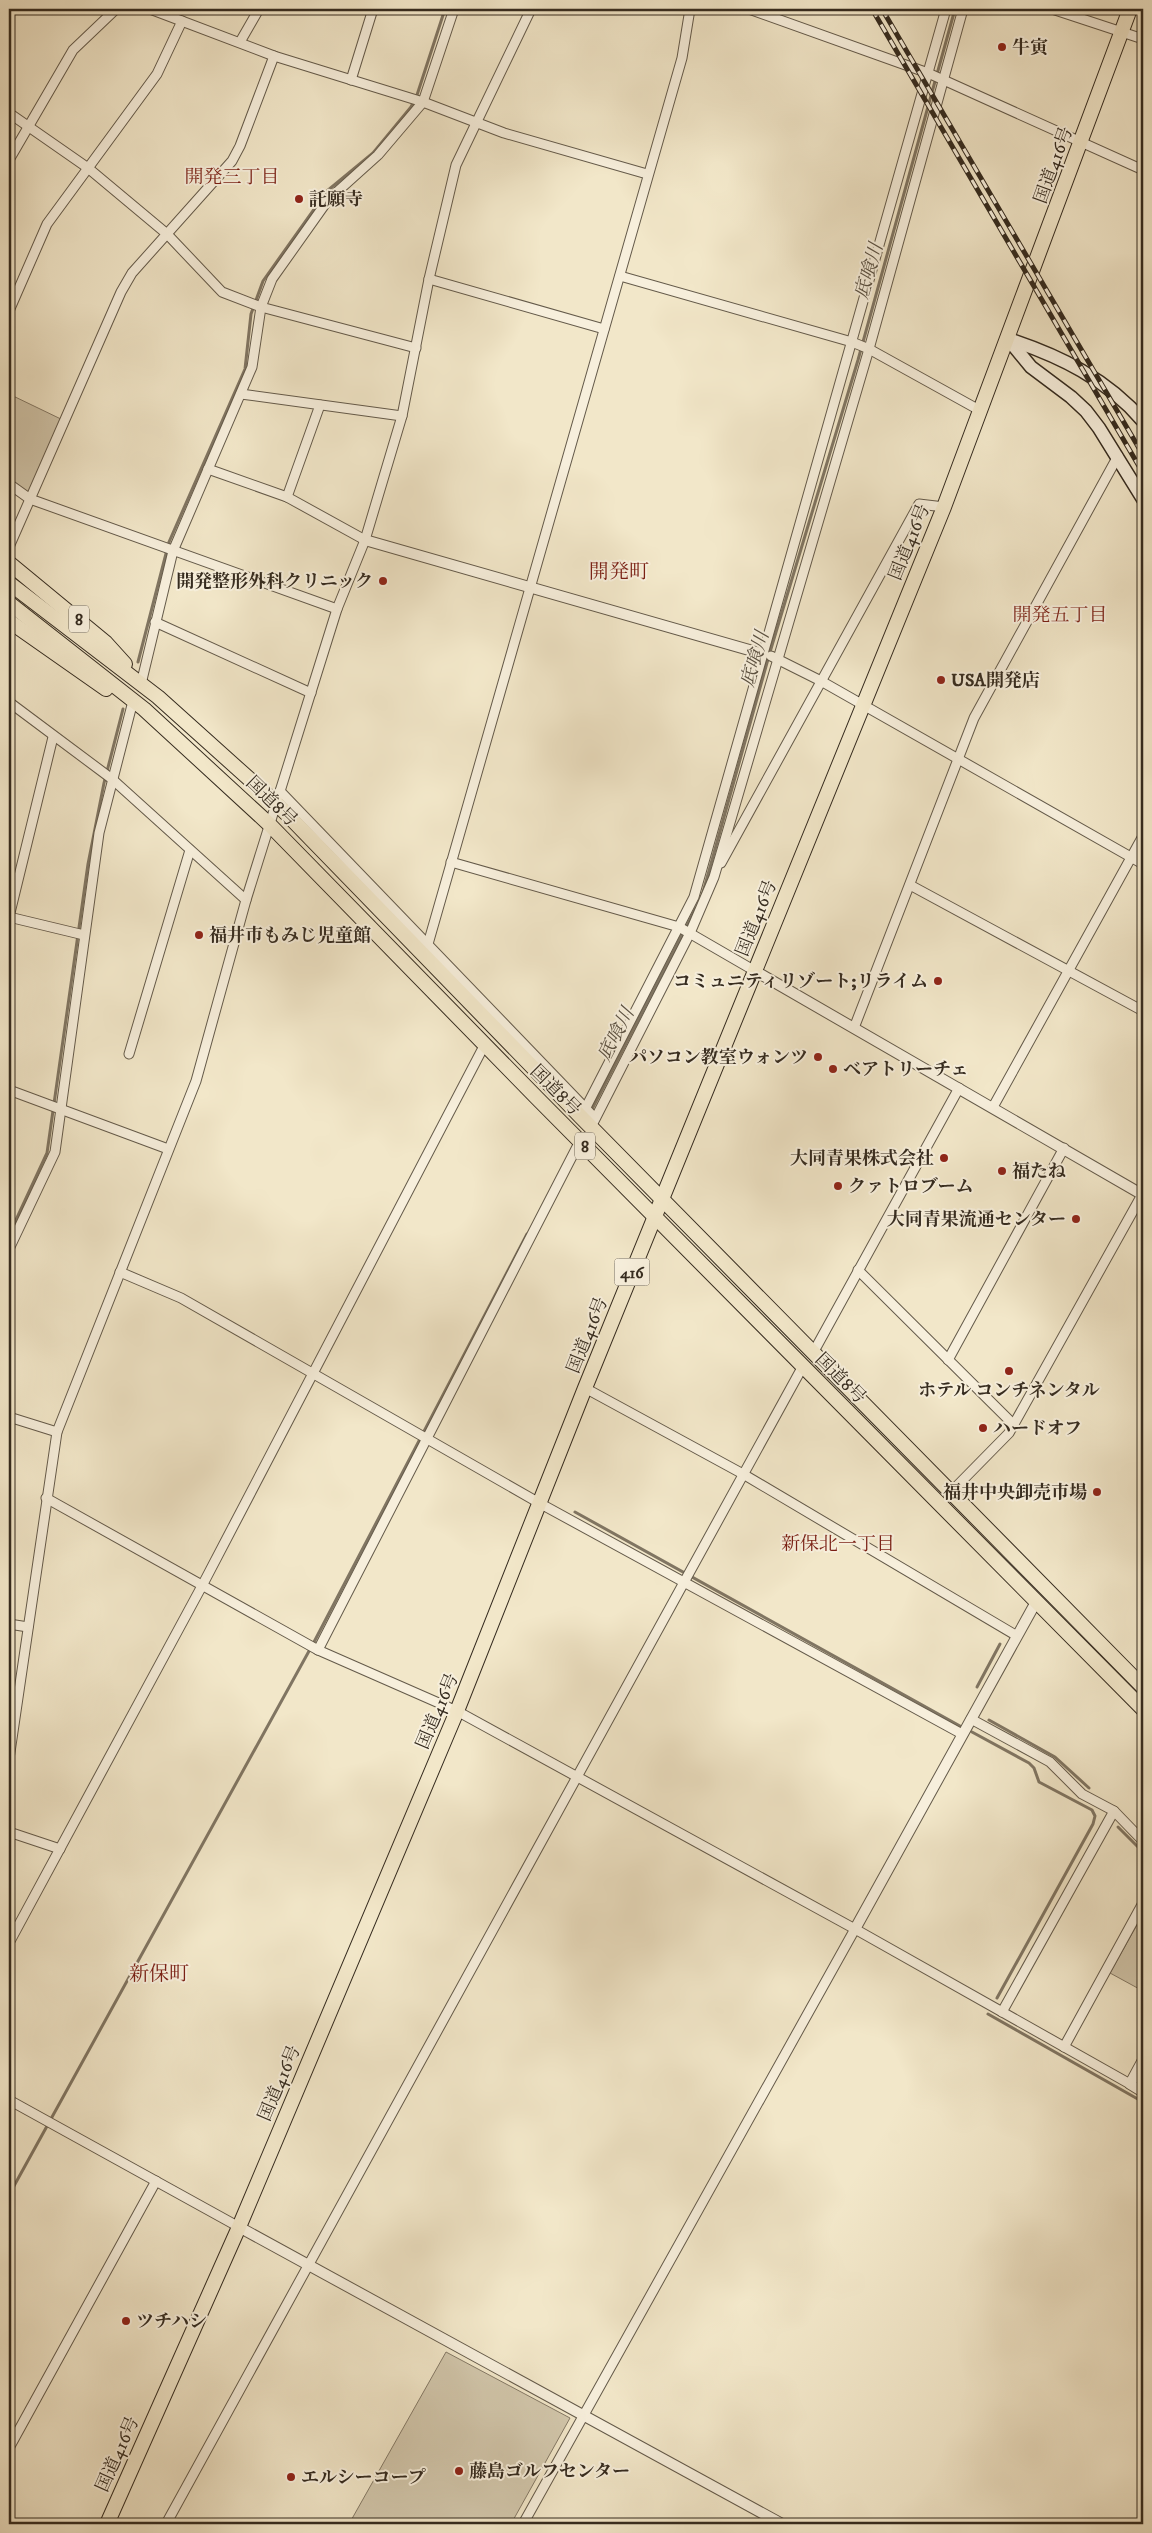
<svg xmlns="http://www.w3.org/2000/svg" width="1152" height="2533" font-family="'IM FELL DW Pica','Noto Serif JP',serif">
  <rect width="100%" height="100%" fill="#f2e7c9"/>
  <filter id="stains"><feTurbulence type="fractalNoise" baseFrequency=".004" numOctaves="4"/><feColorMatrix values="0 0 0 0 .2 0 0 0 0 .09 0 0 0 0 .02 0 0 0 .5 -.17"/></filter>
  <radialGradient id="worn" r=".72"><stop offset=".6" stop-color="#630" stop-opacity="0"/><stop offset="1" stop-color="#630" stop-opacity=".3"/></radialGradient>
  <g fill="#d2c7ac" stroke="#847966">
    <polygon points="9,394 65,421 31,496 9,481"/>
    <polygon points="1143,1914 1143,1991 1110,1973"/>
    <polygon points="446,2352 570,2418 511,2524 349,2524"/>
  </g>
  <g fill="none" stroke-linecap="round" stroke-linejoin="round">
    <g stroke="#807562" stroke-width="3">
      <polyline points="138,662 169,542 245,369 251,314 263,281 327,191 373,153 411,107 417,95 445,9"/>
      <polyline points="702,896 770,652 858,360 955,9"/>
      <polyline points="591,1111 696,908"/>
      <polyline points="9,1235 47,1153 88,864 104,783 123,709"/>
      <polyline points="575,1512 960,1726"/>
      <polyline points="977,1687 1000,1644"/>
      <polyline points="989,1720 1055,1757 1089,1788"/>
      <polyline points="972,1732 1029,1763 1034,1768 1039,1782 1092,1810 1095,1816 1093,1824 997,1998"/>
      <polyline points="1118,1827 1143,1852"/>
      <polyline points="988,2014 1143,2102"/>
      <polyline points="9,2195 314,1642 527,1234"/>
    </g>
    <g stroke="#645a4a" stroke-width="11">
      <g id="minor">
        <polyline points="150,9 274,56 423,102 504,133 647,174"/>
        <polyline points="749,9 928,73 1143,170"/>
        <polyline points="1052,9 1143,39"/>
        <polyline points="240,42 259,9"/>
        <polyline points="351,80 373,9"/>
        <polyline points="9,113 88,168 167,234 222,292 261,307 416,348"/>
        <polyline points="9,160 73,50 116,9"/>
        <polyline points="620,276 852,342 869,349 981,411"/>
        <polyline points="429,279 604,329"/>
        <polyline points="9,311 47,224 157,74 182,21"/>
        <polyline points="241,394 402,416"/>
        <polyline points="208,469 287,497 365,540"/>
        <polyline points="9,484 30,499 337,609"/>
        <polyline points="287,497 320,405"/>
        <polyline points="9,547 121,292 132,273 232,161 240,146 274,56"/>
        <polyline points="155,622 311,693"/>
        <polyline points="771,656 821,681 1143,864"/>
        <polyline points="141,684 173,551 252,367 261,307 272,279 328,200 378,155 423,102 454,9"/>
        <polyline points="9,702 112,779 246,900"/>
        <polyline points="280,791 595,1118"/>
        <polyline points="451,862 679,927 755,971"/>
        <polyline points="721,863 919,504 944,507"/>
        <polyline points="910,885 1143,1011"/>
        <polyline points="9,917 53,737"/>
        <polyline points="9,917 84,935"/>
        <polyline points="428,944 682,58 690,9"/>
        <polyline points="854,1028 974,718 1118,456"/>
        <polyline points="129,1054 190,850"/>
        <polyline points="9,1090 168,1149"/>
        <polyline points="993,1107 1143,836"/>
        <polyline points="581,1117 694,897 946,9"/>
        <polyline points="591,1127 690,933 714,877 869,349 963,9"/>
        <polyline points="9,1249 55,1152 99,833 133,701"/>
        <polyline points="858,1270 1014,1425"/>
        <polyline points="120,1272 181,1298 541,1504 962,1734"/>
        <polyline points="813,1353 959,1088"/>
        <polyline points="948,1360 1064,1148"/>
        <polyline points="585,1388 743,1474 1017,1636"/>
        <polyline points="9,1417 57,1432"/>
        <polyline points="950,1493 1009,1433 1143,1193"/>
        <polyline points="46,1498 318,1650 457,1711 855,1929 1130,2084"/>
        <polyline points="9,1624 28,1627"/>
        <polyline points="318,1650 580,1141"/>
        <polyline points="971,1719 1050,1762 1082,1794 1114,1811 1143,1841"/>
        <polyline points="9,1759 57,1432 196,1081 246,900 337,609 365,540 402,416 429,279 456,165 531,9"/>
        <polyline points="9,1832 60,1849"/>
        <polyline points="9,1943 203,1584 485,1044"/>
        <polyline points="1002,2012 1114,1811"/>
        <polyline points="1064,2047 1143,1903"/>
        <polyline points="9,2100 239,2227"/>
        <polyline points="9,2448 156,2181"/>
        <polyline points="166,2524 803,1366"/>
        <polyline points="523,2524 855,1929"/>
      </g>
    </g>
    <g stroke="#645a4a" stroke-width="12">
      <g id="tertiary">
        <polyline points="365,540 763,654"/>
        <polyline points="755,971 1143,1195"/>
        <polyline points="855,1929 1036,1602"/>
        <polyline points="1143,2060 1130,2084 1143,2092"/>
        <polyline points="239,2227 782,2524"/>
      </g>
    </g>
    <g stroke="#352b1f" stroke-width="15">
      <g id="secondary">
        <polyline points="1008,339 1031,367 1071,397 1086,411 1099,428 1143,499"/>
        <path d="M 1008,339 C 1060,356 1107,379 1143,421"/>
      </g>
    </g>
    <g stroke="#352b1f" stroke-width="16">
      <g id="trunk">
        <polyline points="9,563 106,643 125,664"/>
        <polyline points="9,583 158,697 276,803 581,1117 1143,1687"/>
        <polyline points="9,603 144,709 269,824 536,1097 1143,1709"/>
        <polyline points="9,621 106,689"/>
        <polyline points="107,2524 239,2227 457,1711 585,1388 944,507 1130,9"/>
      </g>
    </g>
    <use href="#minor" stroke="#f7efdc" stroke-width="9"/>
    <use href="#tertiary" stroke="#f7efdc" stroke-width="10"/>
    <use href="#secondary" stroke="#f7efdc" stroke-width="12"/>
    <use href="#trunk" stroke="#f2e7c9" stroke-width="14"/>
    <g stroke="#352b1f" stroke-width="5">
      <g id="rail">
        <polyline points="872,9 1143,473"/>
        <polyline points="882,9 1143,455"/>
      </g>
    </g>
    <use href="#rail" stroke="#f7efdc" stroke-width="3" stroke-dasharray="9" stroke-linecap="butt"/>
  </g>
  <g fill="#8f2418" stroke="#f7efdc" stroke-width="2">
    <circle cx="1002" cy="47" r="5"/>
    <circle cx="299" cy="199" r="5"/>
    <circle cx="383" cy="581" r="5"/>
    <circle cx="941" cy="680" r="5"/>
    <circle cx="199" cy="935" r="5"/>
    <circle cx="938" cy="981" r="5"/>
    <circle cx="818" cy="1057" r="5"/>
    <circle cx="833" cy="1069" r="5"/>
    <circle cx="944" cy="1158" r="5"/>
    <circle cx="1002" cy="1171" r="5"/>
    <circle cx="838" cy="1186" r="5"/>
    <circle cx="1076" cy="1219" r="5"/>
    <circle cx="1009" cy="1371" r="5"/>
    <circle cx="983" cy="1428" r="5"/>
    <circle cx="1097" cy="1492" r="5"/>
    <circle cx="126" cy="2321" r="5"/>
    <circle cx="459" cy="2471" r="5"/>
    <circle cx="291" cy="2477" r="5"/>
  </g>
  <g text-anchor="middle" stroke-width="4" stroke-linejoin="round" paint-order="stroke">
    <g fill="#f7efdc" stroke="#6f6658" stroke-width="1">
      <rect x="69" y="605.5" width="20" height="27" rx="4"/>
      <rect x="575" y="1132.5" width="20" height="27" rx="4"/>
      <rect x="614.5" y="1258.5" width="35" height="27" rx="4"/>
    </g>
    <g font-size="16" font-weight="bold" fill="#352b1f">
      <text x="79" y="625">8</text>
      <text x="585" y="1152">8</text>
      <text x="632" y="1278">416</text>
    </g>
    <g font-size="18" font-weight="bold" fill="#352b1f" stroke="#f7efdc" text-anchor="start">
      <text x="1012" y="53">牛寅</text>
      <text x="309" y="205">託願寺</text>
      <text x="373" y="587" text-anchor="end">開発整形外科クリニック</text>
      <text x="951" y="686">USA開発店</text>
      <text x="209" y="941">福井市もみじ児童館</text>
      <text x="928" y="987" text-anchor="end">コミュニティリゾート;リライム</text>
      <text x="808" y="1063" text-anchor="end">パソコン教室ウォンツ</text>
      <text x="843" y="1075">ベアトリーチェ</text>
      <text x="934" y="1164" text-anchor="end">大同青果株式会社</text>
      <text x="1012" y="1177">福たね</text>
      <text x="848" y="1192">クァトロブーム</text>
      <text x="1066" y="1225" text-anchor="end">大同青果流通センター</text>
      <text x="1009" y="1396" text-anchor="middle">ホテル コンチネンタル</text>
      <text x="993" y="1434">ハードオフ</text>
      <text x="1087" y="1498" text-anchor="end">福井中央卸売市場</text>
      <text x="136" y="2327">ツチハシ</text>
      <text x="469" y="2477">藤島ゴルフセンター</text>
      <text x="301" y="2483">エルシーコープ</text>
    </g>
    <g font-size="18" fill="#352b1f" stroke="#f7efdc">
      <text transform="translate(1053 165) rotate(-70)" y="6">国道416号</text>
      <text transform="translate(909 542) rotate(-68)" y="6">国道416号</text>
      <text transform="translate(272 801) rotate(44)" y="6">国道8号</text>
      <text transform="translate(756 918) rotate(-68)" y="6">国道416号</text>
      <text transform="translate(556 1090) rotate(45)" y="6">国道8号</text>
      <text transform="translate(587 1335) rotate(-68)" y="6">国道416号</text>
      <text transform="translate(841 1378) rotate(45)" y="6">国道8号</text>
      <text transform="translate(437 1711) rotate(-67)" y="6">国道416号</text>
      <text transform="translate(279 2083) rotate(-67)" y="6">国道416号</text>
      <text transform="translate(117 2454) rotate(-66)" y="6">国道416号</text>
    </g>
    <g font-size="19" fill="#7a1f14" stroke="#f7efdc">
      <text x="232" y="183">開発三丁目</text>
      <text x="1060" y="621">開発五丁目</text>
      <text x="838" y="1550">新保北一丁目</text>
    </g>
    <g font-size="19" font-style="italic" fill="#5a5041" stroke="#f7efdc">
      <text transform="translate(868 271) rotate(-74)" y="7">底喰川</text>
      <text transform="translate(754 659) rotate(-74)" y="7">底喰川</text>
      <text transform="translate(615 1034) rotate(-63)" y="7">底喰川</text>
    </g>
    <g font-size="20" fill="#7a1f14" stroke="#f7efdc">
      <text x="619" y="578">開発町</text>
      <text x="159" y="1980">新保町</text>
    </g>
  </g>
  <rect width="1152" height="2533" fill="none" stroke="#f2e7c9" stroke-width="30"/>
  <rect x="10" y="10" width="1132" height="2513" fill="none" stroke="#352b1f" stroke-width="2.5"/>
  <rect x="15" y="15" width="1122" height="2503" fill="none" stroke="#352b1f"/>
  <rect width="100%" height="100%" filter="url(#stains)"/>
  <rect width="100%" height="100%" fill="url(#worn)"/>
</svg>
